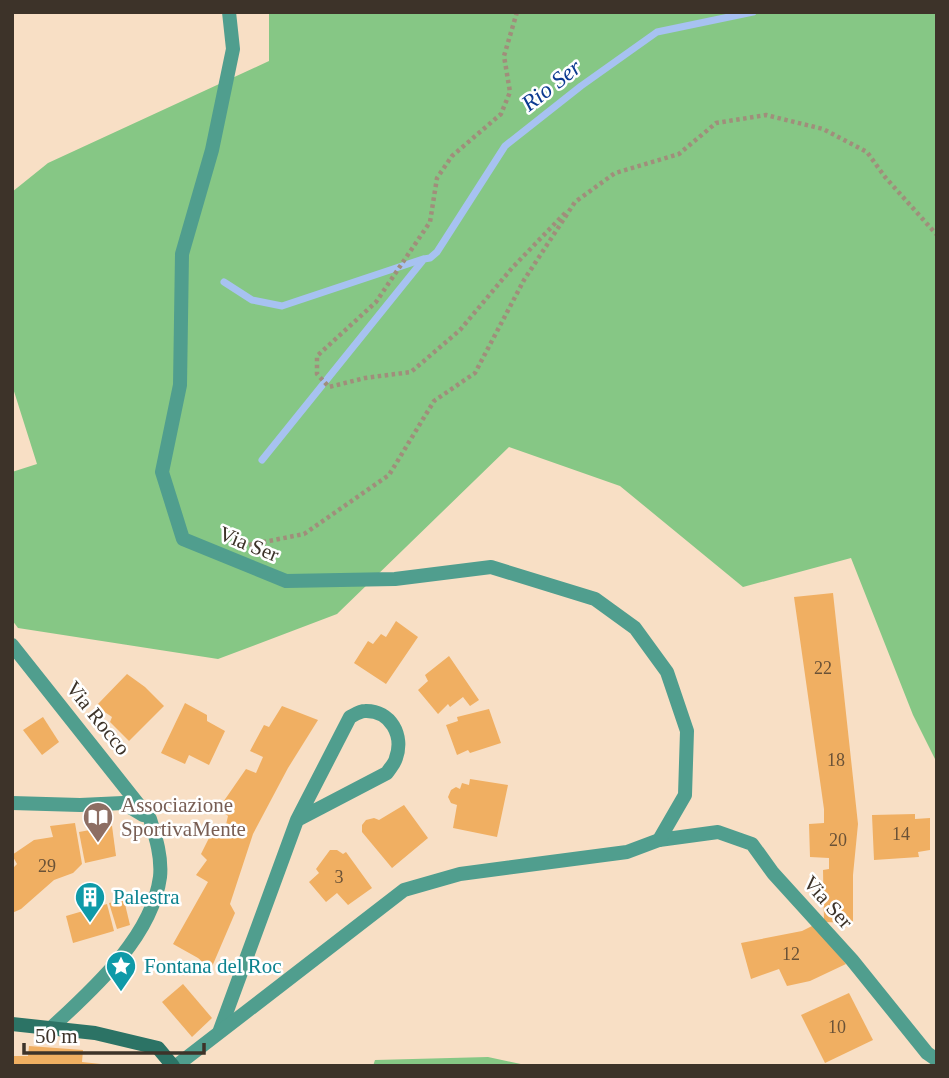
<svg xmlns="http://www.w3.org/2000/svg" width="949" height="1078" font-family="Georgia,serif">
  <rect width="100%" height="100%" fill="#f8dfc5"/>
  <g fill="#86c785">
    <polygon points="269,12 937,12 937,763 913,715 851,558 743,587 620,486 509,447 337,614 218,659 18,628 12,620 12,472 37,464 12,385 12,192 48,163 269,61"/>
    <polygon points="488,1057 530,1066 373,1066 375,1060"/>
  </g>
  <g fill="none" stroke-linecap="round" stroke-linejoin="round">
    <g stroke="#a7c2f1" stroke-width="7">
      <polyline points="224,282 252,300 282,306 423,259"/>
      <polyline points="262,460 424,259 430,258 437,252 505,146 581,86 657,32 753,12"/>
    </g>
  </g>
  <g fill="#f0af62">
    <polygon points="833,593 858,824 853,875 853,923 824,922 823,870 829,869 829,858 810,857 809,824 824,823 824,809 794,597"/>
    <polygon points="396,621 418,637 386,684 354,663 368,641 373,644 381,634 386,637"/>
    <polygon points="449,656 479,700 470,706 463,697 450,707 448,704 438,714 418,690 428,681 425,675"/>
    <polygon points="127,674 145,687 164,706 129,741 110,722 112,717 96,706"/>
    <polygon points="185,703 207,715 207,721 225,731 209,765 189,755 185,764 161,753"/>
    <polygon points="282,706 318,720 288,768 253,834 230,904 235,913 211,969 198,958 173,944 208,882 196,875 207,860 201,854 213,830 224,833 228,816 219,808 246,769 256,773 263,757 250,751 264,725 269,727"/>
    <polygon points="489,709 501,743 470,753 468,750 457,755 446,725 458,721 457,717"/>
    <polygon points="43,717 59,742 42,755 23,730"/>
    <polygon points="470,779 508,785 497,837 453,828 457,805 451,803 448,797 451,790 456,787 460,789 462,783 469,785"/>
    <polygon points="404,805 428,838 392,868 362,832 362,825 366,820 374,818 379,820"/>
    <polygon points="915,814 915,819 930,818 930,850 918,852 919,857 874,860 872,815"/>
    <polygon points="75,823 82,864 73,873 54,880 21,909 12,913 12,869 17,864 12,855 34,840 53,837 50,826"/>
    <polygon points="112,826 116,856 85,863 79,832"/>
    <polygon points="330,850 337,850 343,854 346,852 372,888 348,905 337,893 326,902 309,882 319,873 316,869"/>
    <polygon points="124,900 130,925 117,929 109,903"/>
    <polygon points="107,904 114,931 73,943 66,916"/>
    <polygon points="814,925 846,964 810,981 787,986 779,969 751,979 741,943 802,931"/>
    <polygon points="183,984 212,1018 192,1037 162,1002"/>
    <polygon points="849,993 873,1040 825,1063 801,1015"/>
    <polygon points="29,1046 83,1050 82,1062 101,1064 101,1066 12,1066 12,1056 28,1056"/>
  </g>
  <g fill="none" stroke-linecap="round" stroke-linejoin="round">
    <g stroke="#a08e7b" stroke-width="4.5" stroke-dasharray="3.5 3.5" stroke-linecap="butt">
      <polyline points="517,12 504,56 510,92 501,114 452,156 437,178 430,222 376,302 317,356 317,374 329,387 365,378 411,372 460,330 512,268 567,211"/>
      <polyline points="249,545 304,534 389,475 434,401 475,373 524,280 575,202 615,173 679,154 716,123 766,115 823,129 867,152 885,177 937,235"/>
    </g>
    <g stroke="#509e8e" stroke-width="14">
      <path d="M 12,645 L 150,819 C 156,838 162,857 160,877 C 152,937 93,989 51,1028"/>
      <polyline points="12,803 80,805 123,803 143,815"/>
      <polyline points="659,840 718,832 752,844 773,873 852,960 927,1053 937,1060"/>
      <path d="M 220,1030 L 297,820 L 387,773 C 390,768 395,763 396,758 C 404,736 391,710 365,711 C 360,711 354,715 350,717 L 297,820"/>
      <polyline points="176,1066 404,890 460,874 627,852 659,840 685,795 687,731 667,672 635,628 595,599 491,567 395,579 286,581 183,539 162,472 180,385 182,254 212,150 233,49 229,12"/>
    </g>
    <polyline stroke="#2c7365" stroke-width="14" points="12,1024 95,1033 158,1048 173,1066"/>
  </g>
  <defs>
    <g id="library-pin" transform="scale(1.575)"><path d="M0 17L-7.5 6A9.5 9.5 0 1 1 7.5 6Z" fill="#8d6e63" stroke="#fff"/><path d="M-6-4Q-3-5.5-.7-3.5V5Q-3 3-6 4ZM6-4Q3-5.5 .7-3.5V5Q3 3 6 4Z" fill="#fff"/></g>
    <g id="building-pin" transform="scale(1.575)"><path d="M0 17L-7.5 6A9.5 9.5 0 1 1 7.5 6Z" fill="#0f9aa8" stroke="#fff"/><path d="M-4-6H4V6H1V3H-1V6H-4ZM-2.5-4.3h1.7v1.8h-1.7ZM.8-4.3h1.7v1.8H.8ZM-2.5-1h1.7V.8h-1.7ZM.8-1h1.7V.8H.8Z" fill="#fff"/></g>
    <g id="sight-pin" transform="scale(1.575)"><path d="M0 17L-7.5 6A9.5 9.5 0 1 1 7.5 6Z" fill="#0f9aa8" stroke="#fff"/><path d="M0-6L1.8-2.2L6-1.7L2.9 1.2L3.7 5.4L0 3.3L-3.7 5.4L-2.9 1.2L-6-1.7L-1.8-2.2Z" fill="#fff"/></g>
  </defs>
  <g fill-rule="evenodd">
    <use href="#library-pin" x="98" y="817"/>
    <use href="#building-pin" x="90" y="897"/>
    <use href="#sight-pin" x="121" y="966"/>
  </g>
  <g text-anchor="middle" stroke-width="5" stroke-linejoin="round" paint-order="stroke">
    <g font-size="18" fill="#6a5237">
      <text x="823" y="674">22</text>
      <text x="836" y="766">18</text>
      <text x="901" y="840">14</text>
      <text x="838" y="846">20</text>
      <text x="47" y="872">29</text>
      <text x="339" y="883">3</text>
      <text x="791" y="960">12</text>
      <text x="837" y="1033">10</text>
    </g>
    <g font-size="21" fill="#3d3329" stroke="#fff">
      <text transform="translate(249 544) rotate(22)" y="7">Via Ser</text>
      <text transform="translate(98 718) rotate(51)" y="7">Via Rocco</text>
      <text transform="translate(828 902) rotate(48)" y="7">Via Ser</text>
    </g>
    <g font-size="21" fill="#785e54" stroke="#fff" text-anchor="start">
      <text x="121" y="812">Associazione<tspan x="121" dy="24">SportivaMente</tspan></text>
    </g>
    <g font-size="21" fill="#0d838f" stroke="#fff" text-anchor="start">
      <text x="113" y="904">Palestra</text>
      <text x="144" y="973">Fontana del Roc</text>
    </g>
    <g font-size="23" font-style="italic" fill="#0c3a90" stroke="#fff">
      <text transform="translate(551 85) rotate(-38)" y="8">Rio Ser</text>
    </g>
  </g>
  <rect width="949" height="1078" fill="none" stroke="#3d3329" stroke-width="28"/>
  <path d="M24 1043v10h180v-10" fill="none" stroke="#3d3329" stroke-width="3.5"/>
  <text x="35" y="1043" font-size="21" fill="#3d3329" stroke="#ffffff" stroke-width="5" paint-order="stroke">50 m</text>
</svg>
